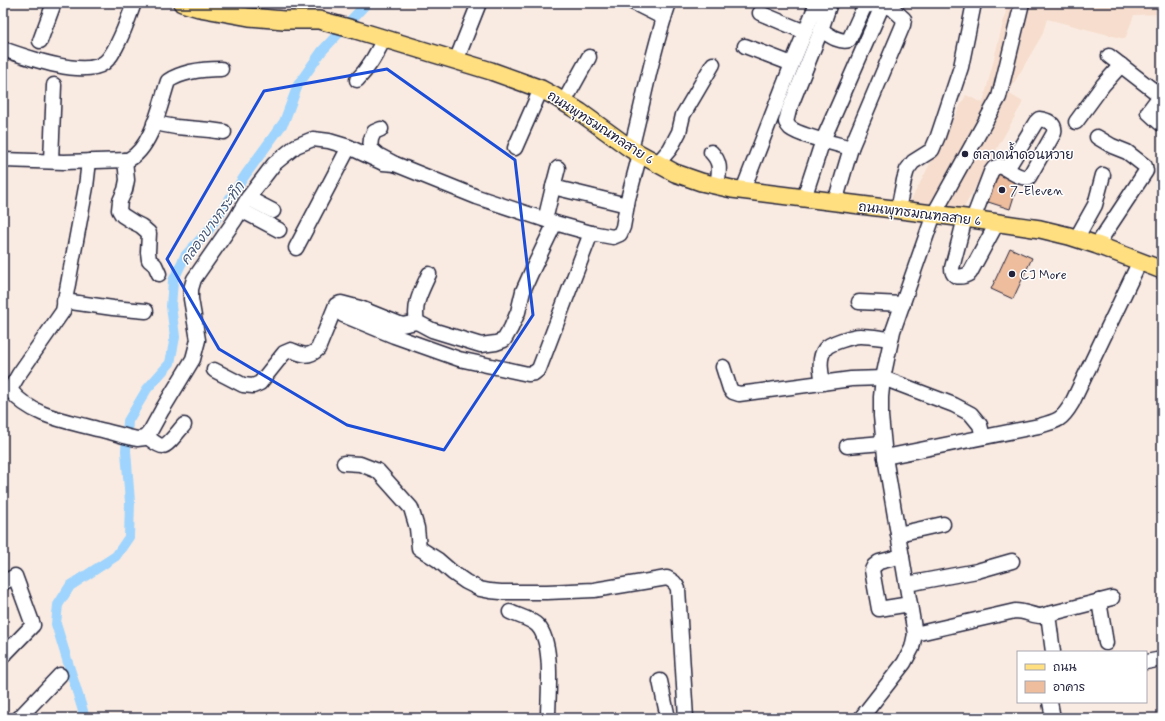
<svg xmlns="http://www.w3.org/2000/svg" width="1165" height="721" font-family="Mynerve,'Playpen Sans Thai',sans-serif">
  <rect width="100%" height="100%" fill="#faebe2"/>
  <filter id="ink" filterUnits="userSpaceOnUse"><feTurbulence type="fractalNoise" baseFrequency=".025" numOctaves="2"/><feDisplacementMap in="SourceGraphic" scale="8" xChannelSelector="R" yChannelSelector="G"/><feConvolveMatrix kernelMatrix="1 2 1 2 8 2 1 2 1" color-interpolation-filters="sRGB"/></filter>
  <g filter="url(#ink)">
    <polygon fill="#f6ddcd" points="1008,3 1162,3 1162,14 1134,15 1125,39 1047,19 1042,35 1008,93 1023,102 962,211 909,204 966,95 983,103"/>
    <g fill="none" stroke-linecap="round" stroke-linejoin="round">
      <polyline stroke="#9ed4fd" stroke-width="10" points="84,718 83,711 56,624 58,605 70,586 116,556 129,537 130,502 126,451 128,421 147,389 170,363 175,337 171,306 173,281 185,256 208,231 246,174 284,122 298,85 322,51 367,3"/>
    </g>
    <g fill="#edbd9d" stroke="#22223b">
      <polygon points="994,172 1019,180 1010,209 985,201"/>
      <polygon points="1010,248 1032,258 1013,299 991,289"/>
    </g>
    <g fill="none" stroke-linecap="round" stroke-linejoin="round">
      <g stroke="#22223b" stroke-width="17">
        <g id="minor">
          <polyline points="634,3 664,18"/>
          <path d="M 830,3 L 821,30 L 789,110 L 786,122 C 787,124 788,126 790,128 C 800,136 837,144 851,148 L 835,202"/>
          <polyline points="760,13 805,32"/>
          <path d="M 821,30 C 829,35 839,43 849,40 L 864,7 C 870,4 876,4 883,4"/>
          <polyline points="40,41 54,3"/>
          <polyline points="745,46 792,64"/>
          <path d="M 3,49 C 26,57 83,78 104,63 C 117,53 128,19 134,3"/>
          <polyline points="1109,56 1162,97"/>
          <polyline points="456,61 479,3"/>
          <path d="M 357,80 C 369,68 376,54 384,39"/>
          <polyline points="564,102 589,57"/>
          <polyline points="1076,122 1103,85 1121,65"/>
          <polyline points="154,123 176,127 210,130 224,132"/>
          <polyline points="1160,123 1148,112 1160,96"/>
          <polyline points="381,129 374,132 371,139 370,148 378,155 395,164 477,197 555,223 591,233 613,237 620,234 623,227 628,199 640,154"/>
          <polyline points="515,148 541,89"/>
          <path d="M 631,149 C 644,100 652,51 669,3"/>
          <path d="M 711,152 C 722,163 719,172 717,186"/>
          <path d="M 3,160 L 64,162 L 128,160 C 152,148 160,105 168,81 C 183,71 203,69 221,69"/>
          <polyline points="125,160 127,180 125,190 120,201 119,210 122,215 133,222 141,226 149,233 148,252 149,260 155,265 159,274"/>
          <polyline points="51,161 54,85"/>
          <path d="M 89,161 L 86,187 L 63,311 L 19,374 L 12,386 L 11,391 C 32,417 68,421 97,429 C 111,432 123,436 137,439 L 145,438 L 151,430 L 162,410 L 193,359 L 198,340 L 191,299 L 191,289 L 194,279 L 235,220 L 248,198 L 274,164 L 296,146 L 313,139 L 329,141 L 349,147 L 383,163 L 395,164"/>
          <polyline points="658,163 670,149 679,132 683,115 713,64"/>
          <polyline points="553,187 558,168"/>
          <polyline points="743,190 792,64 817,3"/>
          <polyline points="248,198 273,211"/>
          <polyline points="804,198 823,140 883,4 894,10 904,19 903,25 851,148"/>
          <polyline points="241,210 279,230"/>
          <polyline points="898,210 904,180 907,170 913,162 932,150 938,136 961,67 974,3"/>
          <polyline points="547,212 553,187 627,205"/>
          <path d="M 965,218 L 952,268 C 952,279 962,278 970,273 L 997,223"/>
          <path d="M 973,219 L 991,172 L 994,168 L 1000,166 C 1008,169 1020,180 1029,177 L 1054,133 C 1056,123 1047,120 1039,119 L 1036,122 L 1007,169"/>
          <polyline points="1076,239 1095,205 1103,175"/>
          <polyline points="1097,245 1146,171 1145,166 1127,152 1112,146 1097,137"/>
          <polyline points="296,248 349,147"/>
          <path d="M 429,274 C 422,290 413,304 417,322 L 432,330 L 481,345 L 496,343 L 504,340 L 511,328 L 518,312 L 523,291 L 531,273 L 555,223"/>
          <polyline points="64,301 113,308 146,311"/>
          <polyline points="859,302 903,304"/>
          <polyline points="343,315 394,336 459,359 528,374 534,373 539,369 591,233"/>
          <polyline points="723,367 730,389 733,392 739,394 851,379 883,378 954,405 971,414 980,425 983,437"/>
          <path d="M 214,370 L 243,385 L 253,386 L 260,383 L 284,353 L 291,350 C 303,355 308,358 318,349 L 336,305 L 341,303 L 360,308 L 402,325 L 417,322"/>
          <path d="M 823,383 C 821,372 818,358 825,349 C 829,343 853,336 860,336 C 870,336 881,338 891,339"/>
          <path d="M 146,436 C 151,439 157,446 163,446 C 168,446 180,429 184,425"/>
          <polyline points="847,446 883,443"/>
          <path d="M 885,457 L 1039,426 C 1058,421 1062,420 1072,403 L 1140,261"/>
          <path d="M 344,463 L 360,464 L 378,471 L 411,508 L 417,528 L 419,548 L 438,560 L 453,573 L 466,582 L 480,589 L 490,591 L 501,592 L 547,592 L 594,590 L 667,578 C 673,581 676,583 678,589 L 686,718"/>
          <polyline points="898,534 943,524"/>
          <polyline points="902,556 879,562 874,566 872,570 879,609 910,604"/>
          <polyline points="3,583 15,576 33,625 3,656"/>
          <polyline points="907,584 977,571 1012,561"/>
          <polyline points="1099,601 1106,643"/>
          <path d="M 510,612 C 518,616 532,619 538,626 C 554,644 548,694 548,718"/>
          <polyline points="1048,614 1053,652"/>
          <path d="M 915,634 L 1015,611 C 1025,611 1033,616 1041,616 L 1112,598"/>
          <polyline points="1146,662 1162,659"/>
          <polyline points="660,681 668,718"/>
          <polyline points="1050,702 1053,718"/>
          <polyline points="19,718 60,675"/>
          <polyline points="861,718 904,663 912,648 915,634 885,457 881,416 881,397 883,378 893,331 934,214 999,97 1022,3"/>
        </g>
      </g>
      <g stroke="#22223b" stroke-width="20">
        <polyline id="major" points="182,3 199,8 249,17 284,20 319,20 356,30 491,71 541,89 554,96 580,112 631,149 675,173 701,182 732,189 965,218 1040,229 1069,236 1097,245 1162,270"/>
      </g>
      <use href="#minor" stroke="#fff" stroke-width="14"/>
      <use href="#major" stroke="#ffdf80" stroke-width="17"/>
    </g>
  </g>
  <path fill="none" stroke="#1d4ed8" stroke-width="3" stroke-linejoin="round" d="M 387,69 L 515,160 L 533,315 L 444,450 L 347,425 L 219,349 L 167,259 L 264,91 Z"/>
  <g fill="#22223b" stroke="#fff" stroke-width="1.5">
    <circle cx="965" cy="154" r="4"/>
    <circle cx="1002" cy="190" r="4"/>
    <circle cx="1012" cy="274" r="4"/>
  </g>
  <g text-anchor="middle" stroke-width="3" stroke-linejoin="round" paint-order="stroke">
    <g font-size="13" fill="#22223b" stroke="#fff">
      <text transform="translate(601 127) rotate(33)" y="5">ถนนพุทธมณฑลสาย 6</text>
      <text transform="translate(920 213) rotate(7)" y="5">ถนนพุทธมณฑลสาย 6</text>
    </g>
    <g font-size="13" fill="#22223b" stroke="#fff" text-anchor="start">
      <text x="973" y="159">ตลาดน้ำดอนหวาย</text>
      <text x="1010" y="195">7-Eleven</text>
      <text x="1020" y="279">CJ More</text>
    </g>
    <g font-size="14" font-style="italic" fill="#475775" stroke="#fff">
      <text transform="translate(212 223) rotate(-54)" y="5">คลองบางกระทึก</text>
    </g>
  </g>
  <rect width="1165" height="721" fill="none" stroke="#fff" stroke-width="16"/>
  <rect x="8" y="8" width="1149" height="705" fill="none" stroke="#22223b" stroke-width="1.5" filter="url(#ink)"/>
  <rect x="1017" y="651" width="130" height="52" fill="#ffffff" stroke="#a7a7b1"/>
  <rect x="1025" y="664" width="20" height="6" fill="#ffdf80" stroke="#a7a7b1"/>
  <text x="1053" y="671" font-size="12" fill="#22223b">ถนน</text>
  <rect x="1025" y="681" width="20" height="12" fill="#edbd9d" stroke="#a7a7b1"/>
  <text x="1053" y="691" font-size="12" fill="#22223b">อาคาร</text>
</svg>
